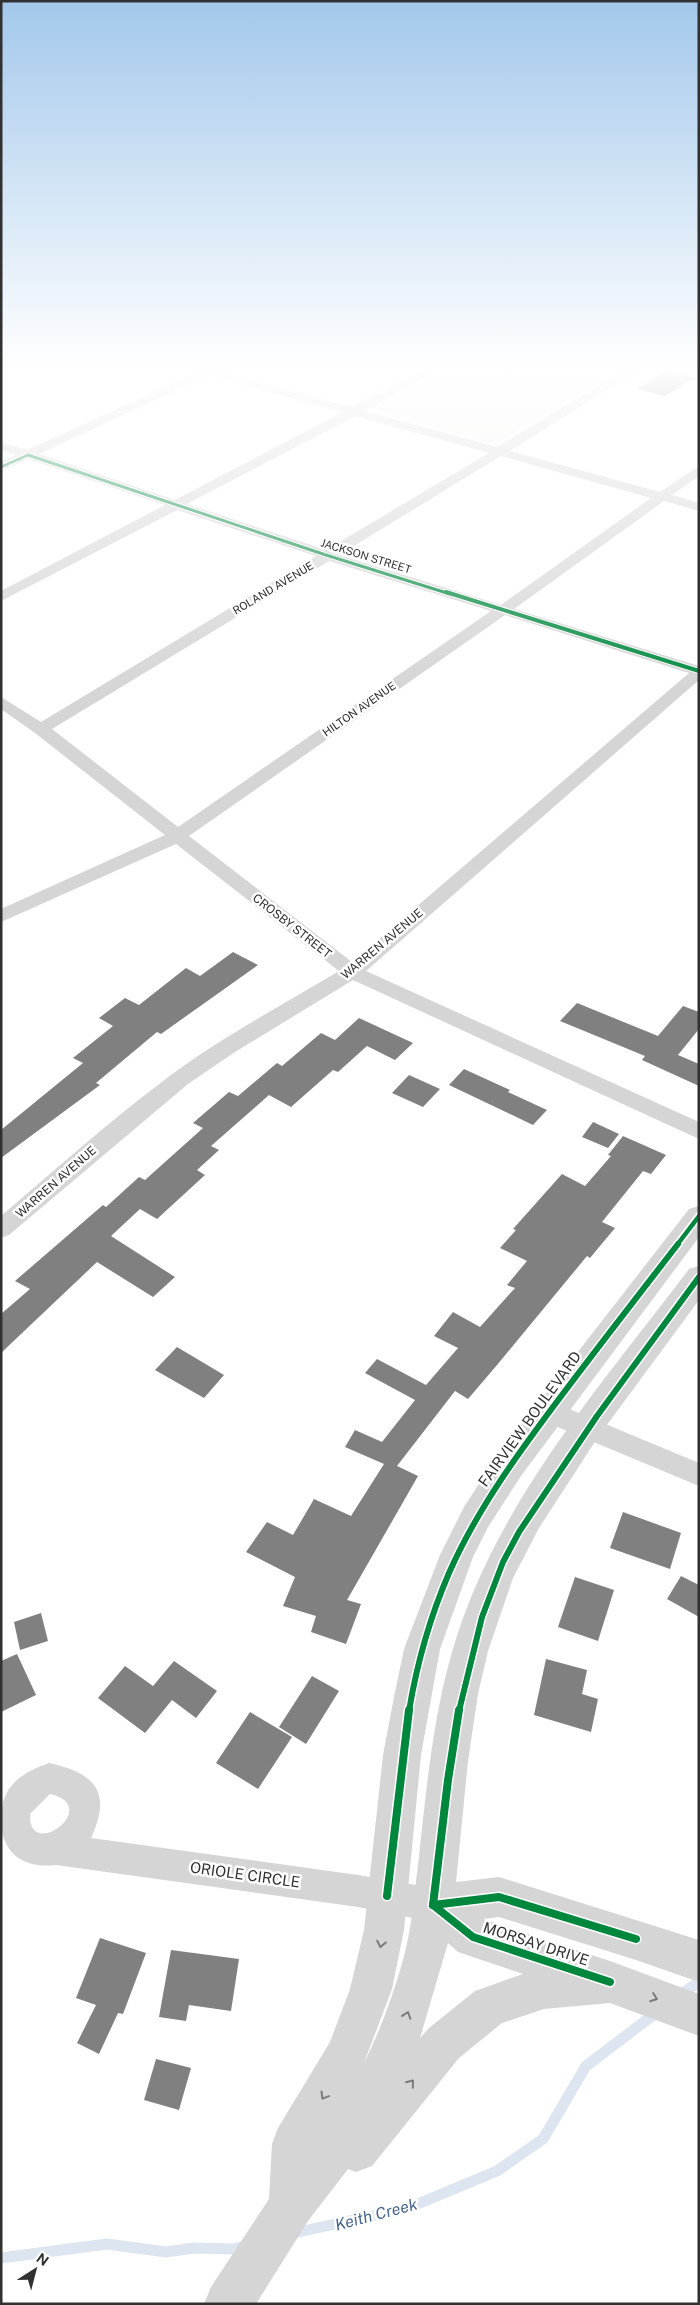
<svg xmlns="http://www.w3.org/2000/svg" width="700" height="2305" font-family="'Public Sans',sans-serif">
  <rect width="100%" height="100%" fill="#fff"/>
  <polygon fill="#eff3ed" points="440,369 625,369 497,443 486,442 369,410 370,406"/>
  <g fill="none" stroke-linecap="round" stroke-linejoin="round">
    <g stroke="#dde6f0" stroke-width="11">
      <polyline points="681,1994 699,1982"/>
      <polyline points="294,2233 408,2208 497,2171 543,2139 586,2066 656,2013"/>
      <polyline points="1,2258 107,2244 166,2252 194,2248 233,2249 245,2246"/>
    </g>
  </g>
  <g fill="#808080">
    <polygon points="665,371 695,378 665,396 637,389"/>
    <polygon points="233,952 258,965 161,1034 157,1032 96,1083 100,1085 1,1158 1,1130 83,1063 73,1058 113,1026 99,1018 125,998 139,1005 186,968 200,976"/>
    <polygon points="577,1003 658,1036 683,1006 699,1012 699,1029 678,1055 699,1064 699,1086 642,1060 645,1056 560,1021"/>
    <polygon points="359,1018 413,1043 395,1060 367,1046 338,1072 333,1070 291,1107 269,1095 211,1146 219,1150 197,1170 205,1175 157,1219 140,1209 111,1236 175,1277 153,1297 97,1262 1,1353 1,1314 30,1289 15,1281 103,1205 106,1207 139,1177 145,1180 203,1128 193,1123 229,1092 238,1096 277,1063 282,1066 321,1033 335,1040"/>
    <polygon points="464,1069 510,1090 508,1092 547,1110 533,1125 449,1085"/>
    <polygon points="409,1075 440,1089 423,1107 392,1093"/>
    <polygon points="593,1122 619,1134 608,1148 582,1137"/>
    <polygon points="623,1136 666,1155 651,1174 643,1171 602,1222 615,1228 590,1258 587,1256 497,1365 468,1399 455,1391 397,1466 418,1476 347,1600 361,1604 346,1644 311,1632 316,1616 283,1606 295,1577 246,1552 267,1522 293,1535 314,1499 351,1516 384,1464 345,1447 355,1430 382,1442 415,1400 365,1373 377,1359 426,1385 458,1348 434,1336 453,1312 480,1327 515,1288 507,1285 527,1261 500,1248 516,1230 513,1229 562,1174 585,1186 611,1156 608,1155"/>
    <polygon points="177,1347 224,1375 204,1398 155,1370"/>
    <polygon points="623,1512 681,1533 670,1569 610,1548"/>
    <polygon points="681,1576 699,1585 699,1617 667,1599"/>
    <polygon points="575,1577 614,1590 598,1641 558,1627"/>
    <polygon points="41,1613 48,1641 20,1650 14,1622"/>
    <polygon points="17,1654 36,1695 1,1712 1,1661"/>
    <polygon points="546,1659 587,1670 582,1694 598,1699 591,1732 534,1715"/>
    <polygon points="174,1661 217,1691 196,1718 172,1700 145,1733 98,1698 125,1666 153,1686"/>
    <polygon points="312,1676 339,1691 306,1744 279,1727"/>
    <polygon points="250,1712 292,1737 258,1789 216,1763"/>
    <polygon points="100,1938 146,1953 123,2014 118,2013 99,2054 77,2043 96,2005 76,1998"/>
    <polygon points="171,1950 239,1959 231,2011 189,2005 186,2021 159,2017"/>
    <polygon points="156,2059 191,2068 179,2110 144,2100"/>
  </g>
  <g fill="none" stroke-linecap="round" stroke-linejoin="round">
    <g fill="#d5d5d5" fill-rule="evenodd">
      <polygon points="1,369 9,369 1,373"/>
      <path d="M 193,369 L 220,369 L 218,371 L 352,407 L 426,369 L 440,369 L 364,411 L 497,447 L 626,369 L 640,369 L 510,451 L 660,492 L 699,466 L 699,476 L 672,495 L 699,503 L 699,511 L 664,501 L 514,609 L 699,666 L 699,680 L 366,971 L 699,1122 L 699,1139 L 353,980 L 235,1052 L 188,1084 L 9,1235 L 1,1238 L 1,1216 C 57,1168 112,1119 171,1075 C 223,1036 283,1005 339,971 L 176,844 L 1,922 L 1,909 L 165,835 L 35,733 L 1,709 L 1,697 L 41,722 L 316,556 L 177,510 L 1,601 L 1,591 L 165,505 L 28,459 L 1,471 L 1,462 L 16,455 L 1,450 L 1,442 L 27,450 L 198,372 ZM 209,375 L 343,412 L 175,500 L 39,454 ZM 355,416 L 489,453 L 326,550 L 187,504 ZM 501,456 L 651,498 L 501,605 L 339,555 ZM 329,561 L 491,611 L 178,827 L 52,729 ZM 505,615 L 689,673 L 352,962 L 189,836 Z"/>
      <polygon points="550,1401 699,1463 699,1486 541,1420 537,1412 541,1404"/>
      <path d="M 49,1763 C 94,1773 113,1791 91,1838 L 358,1875 L 433,1888 L 445,1893 L 450,1905 L 445,1917 L 433,1922 L 358,1907 L 56,1865 C 23,1869 1,1853 1,1819 C 1,1806 4,1794 13,1784 C 23,1773 36,1768 49,1763 ZM 50,1794 C 104,1806 28,1863 30,1814 Z"/>
    </g>
    <path fill="#d5d5d5" fill-rule="evenodd" d="M 699,1206 L 699,1237 L 521,1476 L 488,1527 L 473,1557 L 440,1649 L 421,1755 L 404,1930 L 392,1989 L 364,2063 C 381,2029 394,1993 404,1956 C 412,1926 414,1895 418,1865 C 426,1794 432,1721 452,1652 C 494,1506 599,1388 689,1269 L 699,1266 L 699,1300 L 598,1437 L 539,1528 L 513,1578 L 488,1651 L 478,1694 L 468,1761 L 456,1882 L 499,1877 L 699,1940 L 699,1982 L 636,1960 L 499,1917 L 483,1919 L 610,1961 L 699,1994 L 699,2036 L 610,2003 L 544,2009 L 502,2023 L 459,2058 L 372,2166 L 356,2172 L 348,2169 L 308,2221 L 256,2304 L 204,2304 L 211,2287 L 269,2199 L 272,2144 L 278,2128 L 330,2042 L 350,1989 L 364,1930 L 383,1755 L 394,1697 L 404,1649 L 440,1555 L 464,1507 L 497,1456 L 689,1209 ZM 448,1943 L 458,1952 L 523,1974 L 475,1991 L 429,2028 L 420,2038 Z"/>
    <g stroke="#fff" stroke-width="5">
      <polyline id="cycleway-far4" points="1,467 28,455 326,555 450,594"/>
    </g>
    <g stroke="#fff" stroke-width="6">
      <polyline id="cycleway-far3" points="446,592 699,671"/>
    </g>
    <g stroke="#fff" stroke-width="8">
      <polyline id="cycleway-far2" points="677,1245 699,1216"/>
    </g>
    <g stroke="#fff" stroke-width="9">
      <g id="cycleway-far1">
        <path d="M 409,1711 C 417,1663 430,1617 449,1573 C 478,1507 522,1448 565,1391 C 602,1342 640,1293 678,1244"/>
        <polyline points="459,1711 482,1617 503,1562 519,1532 597,1416 699,1277"/>
      </g>
    </g>
    <g stroke="#fff" stroke-width="11">
      <g id="cycleway">
        <polyline points="387,1896 409,1710"/>
        <polyline points="433,1905 448,1780 459,1710"/>
        <polyline points="433,1905 499,1897 636,1939"/>
        <polyline points="433,1905 473,1937 610,1982"/>
      </g>
    </g>
    <use href="#cycleway-far4" stroke="#00873e" stroke-width="3"/>
    <use href="#cycleway-far3" stroke="#00873e" stroke-width="4"/>
    <use href="#cycleway-far2" stroke="#00873e" stroke-width="4.5"/>
    <use href="#cycleway-far1" stroke="#00873e" stroke-width="6"/>
    <use href="#cycleway" stroke="#00873e" stroke-width="8"/>
  </g>
  <defs><path id="oneway-chevron" d="M-2-3.5L2.5 0L-2 3.5" fill="none" stroke-width="1.6" stroke-linecap="round" stroke-linejoin="round" transform="scale(1.25)"/></defs>
  <g stroke="#7b7b7b">
    <use href="#oneway-chevron" transform="translate(381 1944) rotate(101)"/>
    <use href="#oneway-chevron" transform="translate(654 1998) rotate(20)"/>
    <use href="#oneway-chevron" transform="translate(407 2015) rotate(-71)"/>
    <use href="#oneway-chevron" transform="translate(411 2083) rotate(-51)"/>
    <use href="#oneway-chevron" transform="translate(324 2096) rotate(121)"/>
  </g>
  <linearGradient id="sky" x2="0" y2="1"><stop stop-color="#a3c8eb"/><stop offset="0.53" stop-color="#fff"/><stop offset="1" stop-color="#fff" stop-opacity="0"/></linearGradient>
  <rect width="700" height="692" fill="url(#sky)"/>
  <g text-anchor="middle" stroke-width="5" stroke-linejoin="round" paint-order="stroke">
    <g font-size="11" fill="#313131" stroke="#fff">
      <text transform="translate(366 556) rotate(17)" y="4">JACKSON STREET</text>
      <text transform="translate(273 588) rotate(-31)" y="4">ROLAND AVENUE</text>
      <text transform="translate(359 709) rotate(-35)" y="4">HILTON AVENUE</text>
    </g>
    <g font-size="12" fill="#313131" stroke="#fff">
      <text transform="translate(292 926) rotate(38)" y="4">CROSBY STREET</text>
      <text transform="translate(382 944) rotate(-40)" y="4">WARREN AVENUE</text>
      <text transform="translate(56 1182) rotate(-41)" y="4">WARREN AVENUE</text>
    </g>
    <g font-size="15" fill="#313131" stroke="#fff">
      <text transform="translate(530 1419) rotate(-54)" y="5">FAIRVIEW BOULEVARD</text>
      <text transform="translate(245 1875) rotate(8)" y="5">ORIOLE CIRCLE</text>
      <text transform="translate(536 1944) rotate(18)" y="5">MORSAY DRIVE</text>
    </g>
    <g font-size="16" font-style="italic" fill="#47668b" stroke="#fff">
      <text transform="translate(376 2214) rotate(-15)" y="6">Keith Creek</text>
    </g>
  </g>
  <rect width="700" height="2305" fill="none" stroke="#313131" stroke-width="5"/>
  <g transform="translate(35 2270) rotate(36)" stroke="#ffffff" stroke-width="4" paint-order="stroke">
  <path d="M0-4L9 19L0 12L-9 19Z" fill="#313131"/>
  <text y="-8" font-size="14" font-weight="bold" text-anchor="middle" fill="#313131">N</text>
  </g>
</svg>
